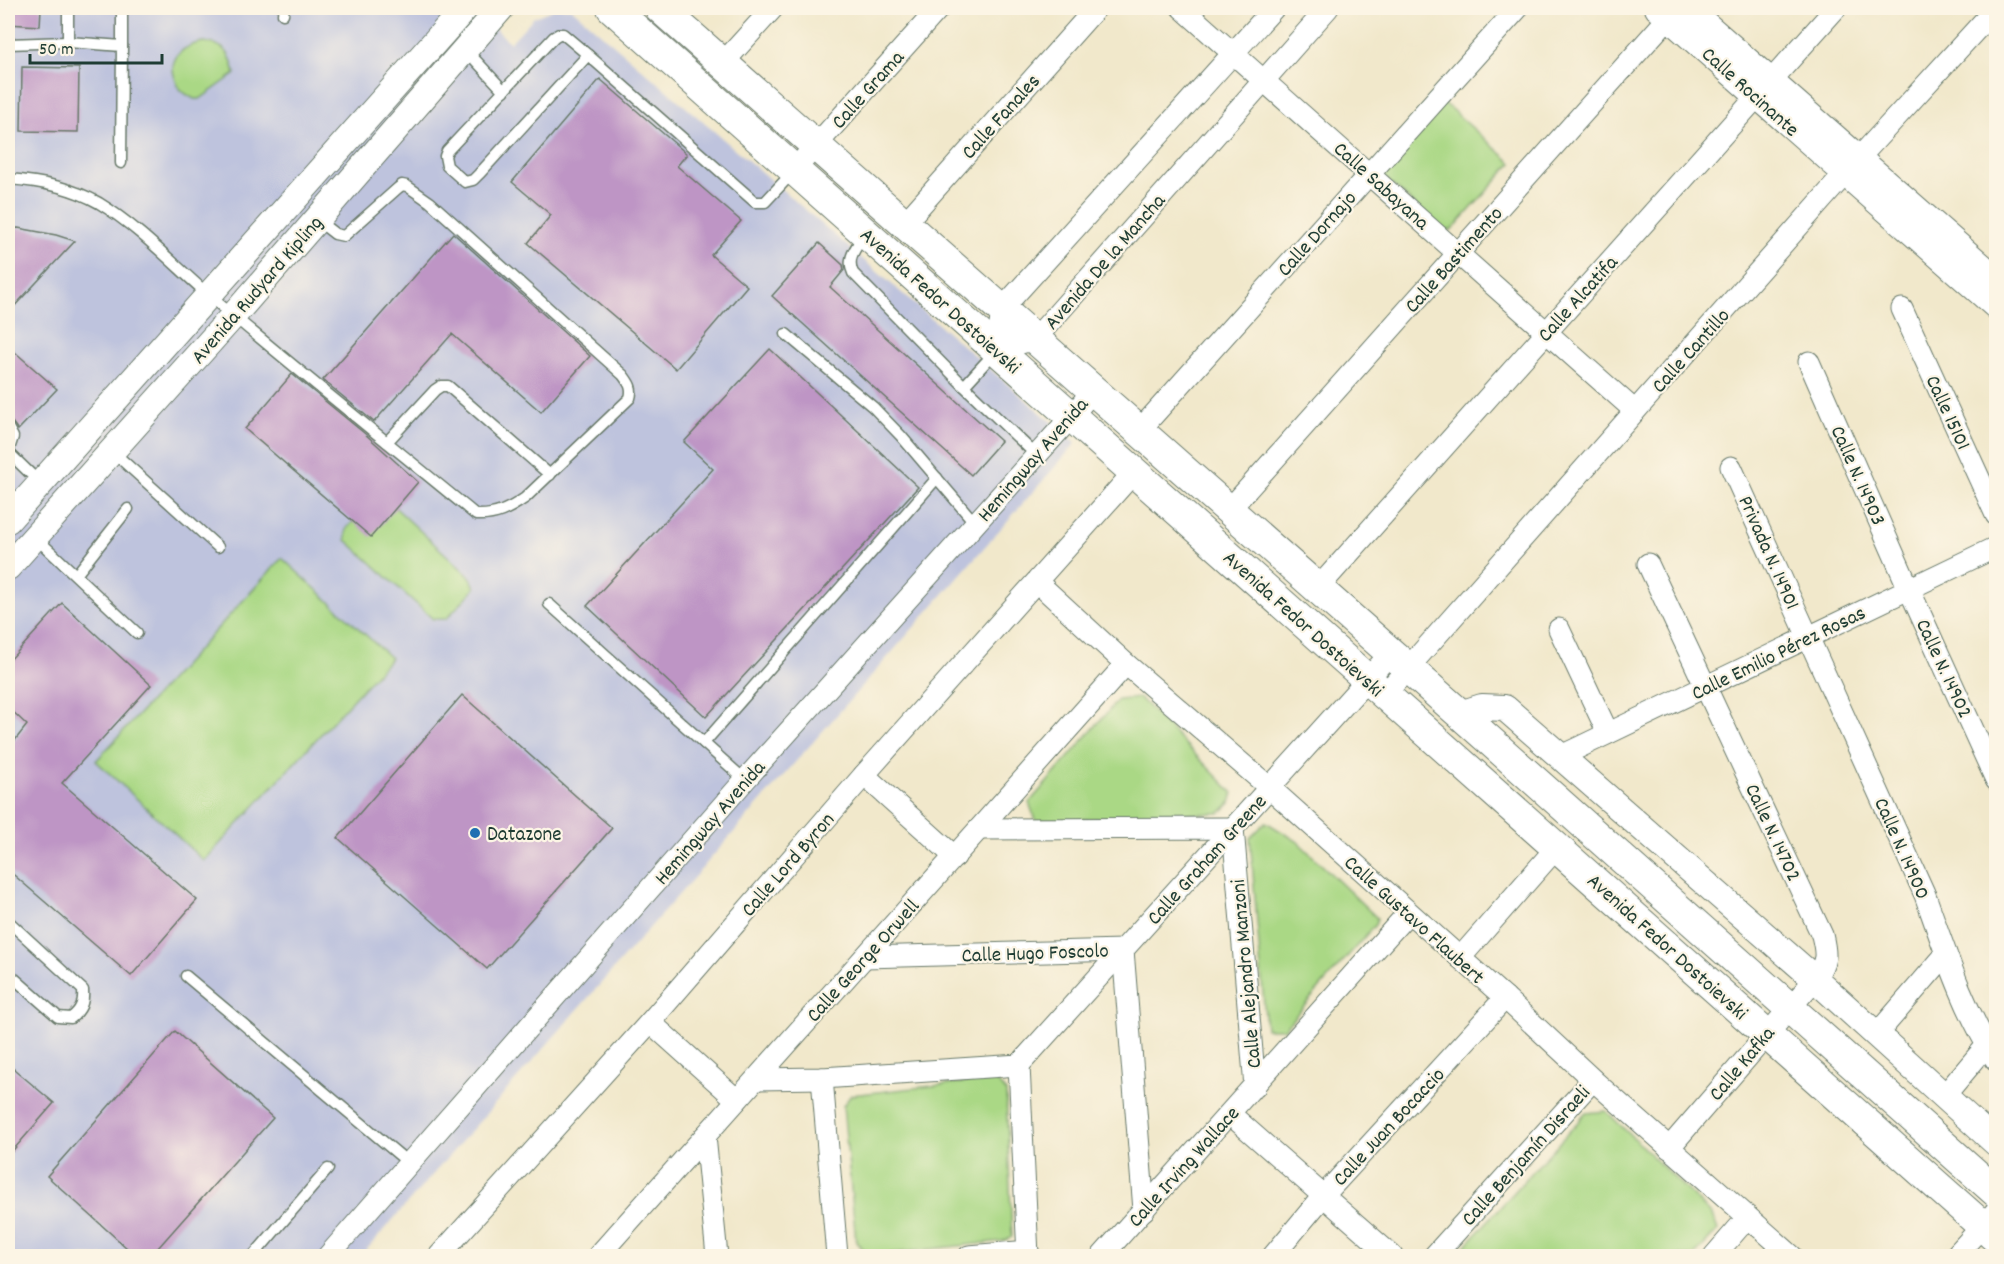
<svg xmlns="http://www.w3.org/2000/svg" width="2004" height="1264" font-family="Dekko,sans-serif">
  <rect width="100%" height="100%" fill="#fcf5e5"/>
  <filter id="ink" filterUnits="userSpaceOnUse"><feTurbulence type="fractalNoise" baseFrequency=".0167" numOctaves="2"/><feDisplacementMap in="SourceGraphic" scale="12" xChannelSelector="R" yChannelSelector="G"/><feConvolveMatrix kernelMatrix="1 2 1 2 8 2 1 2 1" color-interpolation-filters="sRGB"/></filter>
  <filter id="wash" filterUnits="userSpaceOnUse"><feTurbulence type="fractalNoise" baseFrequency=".008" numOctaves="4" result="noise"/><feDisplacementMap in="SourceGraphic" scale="24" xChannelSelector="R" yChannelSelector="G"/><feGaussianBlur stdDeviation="1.35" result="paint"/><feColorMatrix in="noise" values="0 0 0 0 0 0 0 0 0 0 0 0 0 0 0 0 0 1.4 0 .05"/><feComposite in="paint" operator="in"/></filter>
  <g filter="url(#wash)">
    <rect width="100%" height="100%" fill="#f1e8cb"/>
    <polygon fill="#bec3dd" points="8,8 475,8 510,43 534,17 557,8 571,8 1076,443 361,1256 8,1256"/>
    <g fill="#aad885" stroke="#648a5c" stroke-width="1.5">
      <path d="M 203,42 C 225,44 231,53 235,74 L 200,99 L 194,99 C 190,96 185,94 182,91 C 179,88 176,82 175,78 C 167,57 185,45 203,42 Z"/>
      <polygon points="1442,101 1512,163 1452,230 1443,231 1383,176 1381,168"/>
      <polygon points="386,499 471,578 475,588 446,619 433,619 346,540 346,529 374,500"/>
      <polygon points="282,558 391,658 204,861 96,761"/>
      <polygon points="1140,698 1233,793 1230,803 1220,813 1036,821 1029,803 1118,700"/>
      <polygon points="1266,822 1297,841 1377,918 1375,925 1284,1029 1266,1029 1250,838"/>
      <polygon points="995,1079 1006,1092 1012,1237 1003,1241 868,1256 856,1241 843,1106 851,1095"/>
      <polygon points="1606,1111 1712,1215 1718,1230 1694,1256 1456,1256 1586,1113"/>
    </g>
    <g id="blocks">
      <g fill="#be95c5">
        <polygon points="8,8 41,8 40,26 8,24"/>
        <polygon points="22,67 79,68 78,132 21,131"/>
        <polygon points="600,79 687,154 677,166 741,221 711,255 747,286 676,369 528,243 551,215 512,182"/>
        <polygon points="18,228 56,235 75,241 8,313 8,229"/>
        <polygon points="453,233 590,356 541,412 452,334 374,422 323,380"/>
        <polygon points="819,243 843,265 844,270 830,287 1001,441 971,475 772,296"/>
        <polygon points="8,346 57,389 18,430 12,422 8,421"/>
        <polygon points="770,349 918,487 706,717 587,606 713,469 684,442"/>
        <polygon points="292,374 364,433 418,482 371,537 245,429"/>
        <polygon points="62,603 151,685 62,783 197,900 131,976 8,870 8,749 27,725 8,707 8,662"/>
        <polygon points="462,695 612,828 487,969 338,838"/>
        <polygon points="175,1031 273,1118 150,1257 137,1257 47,1176"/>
        <polygon points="8,1064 54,1103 8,1156"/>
      </g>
    </g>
  </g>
  <g filter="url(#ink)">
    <use href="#blocks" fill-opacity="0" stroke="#687969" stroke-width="1.5"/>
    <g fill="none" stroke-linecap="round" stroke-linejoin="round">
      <g stroke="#687969" stroke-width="13">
        <g id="service">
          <polyline points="68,8 68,42 122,46 121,163"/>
          <polyline points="122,8 122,46"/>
          <polyline points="283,14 284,8"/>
          <polygon points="559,34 563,34 588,55 479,174 473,180 465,182 447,166 445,156 447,151 554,37"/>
          <polyline points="8,44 68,42"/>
          <polyline points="465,49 504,91"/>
          <polyline points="588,55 755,202 765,202 794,171"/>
          <path d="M 8,179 C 39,181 71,187 99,203 C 145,231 182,274 224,308 C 307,378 392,446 476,515 C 496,516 509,509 525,498 L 630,398 C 633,388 629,383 623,375 L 430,202 L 407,186 L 402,185 L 398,188 L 344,236 L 335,234 L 317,220"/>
          <path d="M 864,235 C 856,248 846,258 853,273 L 964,386 L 996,351"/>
          <polyline points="786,334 873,407 901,436 975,523"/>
          <polyline points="964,386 1036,455"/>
          <polyline points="8,428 13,437 8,452 40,483"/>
          <polyline points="387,442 435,390 441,386 448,386 550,475"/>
          <polyline points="112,451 218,547"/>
          <polyline points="8,491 22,504"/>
          <polyline points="35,537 137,633"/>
          <polyline points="76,575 128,509"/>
          <polyline points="549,604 745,780"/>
          <polyline points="704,743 937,478"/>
          <path d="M 8,921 L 83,990 C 84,1003 81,1010 71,1018 L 58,1017 L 8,973"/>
          <polyline points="186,976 410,1164"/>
          <polyline points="253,1256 328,1169"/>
        </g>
      </g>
      <g stroke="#687969" stroke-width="23">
        <g id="minor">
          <polyline points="1182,8 1635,411"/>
          <polyline points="1274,8 1002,309 997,350 1035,339 1328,8"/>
          <polyline points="723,63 773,8"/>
          <polyline points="794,170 939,8"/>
          <polyline points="904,224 1096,8"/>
          <polyline points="1902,309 1996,515"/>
          <polyline points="1809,362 1909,589 1996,780"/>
          <polyline points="1139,431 1518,8"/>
          <path d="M 1731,467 L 1925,895 C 1945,951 1964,1010 1996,1060"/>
          <polyline points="1229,510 1677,8"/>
          <path d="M 1648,564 L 1822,935 C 1827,956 1827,960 1815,979 L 1669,1148"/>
          <polyline points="1037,582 1126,664 1270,788 1505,998 1593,1080 1792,1256"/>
          <polyline points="1318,588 1836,8"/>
          <polyline points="1559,629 1608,733"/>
          <polyline points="1385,694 1858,159 1996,8"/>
          <polyline points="1559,757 1996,547"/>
          <polyline points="864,775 955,857"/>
          <polyline points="979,829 1233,828 1255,1087"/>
          <polyline points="865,957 1123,950 1144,1210"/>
          <polyline points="1460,958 1557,847"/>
          <polyline points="650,1022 737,1100"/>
          <polyline points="1877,1034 1946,954"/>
          <polyline points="1019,1065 1028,1256"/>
          <polyline points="822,1078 837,1256"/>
          <polyline points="757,1079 822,1078 1019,1065 1391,653"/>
          <polyline points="1945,1095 1987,1045"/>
          <polyline points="1230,1114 1392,1256"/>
          <polyline points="705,1136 717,1256"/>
          <polyline points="328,1256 745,780 1072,416 1093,390"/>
          <polyline points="439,1256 650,1022 864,775 1134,472"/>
          <polyline points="598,1256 1126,664"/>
          <polyline points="969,1256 1028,1251"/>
          <polyline points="1102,1256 1408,913"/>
          <polyline points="1273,1256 1324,1195 1505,998"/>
          <polyline points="1434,1256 1593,1080"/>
          <polyline points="1714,1256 1748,1217"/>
          <polyline points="1955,1256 1996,1211"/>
        </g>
      </g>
      <g stroke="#687969" stroke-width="28">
        <g id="tertiary">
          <polyline points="1658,8 1996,306"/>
          <polyline points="1687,8 1996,279"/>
          <polyline points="8,520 465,8"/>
          <polyline points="8,567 233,316 501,8"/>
          <polyline points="1460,714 1482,707 1505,708 1815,979 1996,1143"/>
        </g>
      </g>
      <g stroke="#687969" stroke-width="32">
        <g id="secondary">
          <polyline points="612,8 1996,1238"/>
          <polyline points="660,8 1460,714 1996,1192"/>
        </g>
      </g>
      <use href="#service" stroke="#fff" stroke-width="10"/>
      <use href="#minor" stroke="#fff" stroke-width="21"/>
      <use href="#tertiary" stroke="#fff" stroke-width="26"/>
      <use href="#secondary" stroke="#fff" stroke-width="30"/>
    </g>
  </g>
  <circle fill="#1f6fb2" stroke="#fcf5e5" stroke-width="2" cx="475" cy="833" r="6"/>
  <g text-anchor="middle" stroke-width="4.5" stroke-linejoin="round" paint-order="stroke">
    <g font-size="21" fill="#1f3d34" stroke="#fcf5e5">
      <text transform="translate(867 89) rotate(-48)" y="7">Calle Grama</text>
      <text transform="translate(1751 91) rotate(42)" y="7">Calle Rocinante</text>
      <text transform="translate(1000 116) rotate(-48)" y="7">Calle Fanales</text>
      <text transform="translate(1382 185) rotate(42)" y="7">Calle Sabayana</text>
      <text transform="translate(1316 233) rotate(-48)" y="7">Calle Dornajo</text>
      <text transform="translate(1453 259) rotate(-48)" y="7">Calle Bastimento</text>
      <text transform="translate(1104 261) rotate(-49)" y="7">Avenida De la Mancha</text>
      <text transform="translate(256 289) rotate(-49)" y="7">Avenida Rudyard Kipling</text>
      <text transform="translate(1577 298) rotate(-48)" y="7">Calle Alcatifa</text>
      <text transform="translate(941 300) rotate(42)" y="7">Avenida Fedor Dostoievski</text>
      <text transform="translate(1690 350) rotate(-48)" y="7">Calle Cantillo</text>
      <text transform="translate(1949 412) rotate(65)" y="7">Calle 15101</text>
      <text transform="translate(1032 459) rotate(-49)" y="7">Hemingway Avenida</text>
      <text transform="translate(1859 475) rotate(66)" y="7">Calle N. 14903</text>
      <text transform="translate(1770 552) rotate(66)" y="7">Privada N. 14901</text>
      <text transform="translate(1304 623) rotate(42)" y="7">Avenida Fedor Dostoievski</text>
      <text transform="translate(1778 652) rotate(-26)" y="7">Calle Emilio Pérez Rosas</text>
      <text transform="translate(1945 668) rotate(65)" y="7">Calle N. 14902</text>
      <text transform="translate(709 822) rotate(-49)" y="7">Hemingway Avenida</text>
      <text transform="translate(1774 832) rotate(65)" y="7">Calle N. 14702</text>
      <text transform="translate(1903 848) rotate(66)" y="7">Calle N. 14900</text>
      <text transform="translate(1206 859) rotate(-48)" y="7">Calle Graham Greene</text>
      <text transform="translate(787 864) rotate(-49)" y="7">Calle Lord Byron</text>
      <text transform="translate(1415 919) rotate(42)" y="7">Calle Gustavo Flaubert</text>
      <text transform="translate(1668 946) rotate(42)" y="7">Avenida Fedor Dostoievski</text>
      <text transform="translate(1035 952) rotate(-2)" y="7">Calle Hugo Foscolo</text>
      <text transform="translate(862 960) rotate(-48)" y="7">Calle George Orwell</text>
      <text transform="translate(1245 974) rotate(-95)" y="7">Calle Alejandro Manzoni</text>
      <text transform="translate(1741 1063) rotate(-50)" y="7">Calle Kafka</text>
      <text transform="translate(1388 1126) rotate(-47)" y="7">Calle Juan Bocaccio</text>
      <text transform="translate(1525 1155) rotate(-48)" y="7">Calle Benjamín Disraeli</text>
      <text transform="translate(1183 1166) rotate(-48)" y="7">Calle Irving Wallace</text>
    </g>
    <g font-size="21" fill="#1f3d34" stroke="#fcf5e5" text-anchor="start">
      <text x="487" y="840">Datazone</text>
    </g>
  </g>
  <rect width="2004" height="1264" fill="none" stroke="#fcf5e5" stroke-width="30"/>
  <path d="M30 54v9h132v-9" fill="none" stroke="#1f3d34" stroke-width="3"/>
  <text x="39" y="54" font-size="18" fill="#1f3d34" stroke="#fcf5e5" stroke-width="4.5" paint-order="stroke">50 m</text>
</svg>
